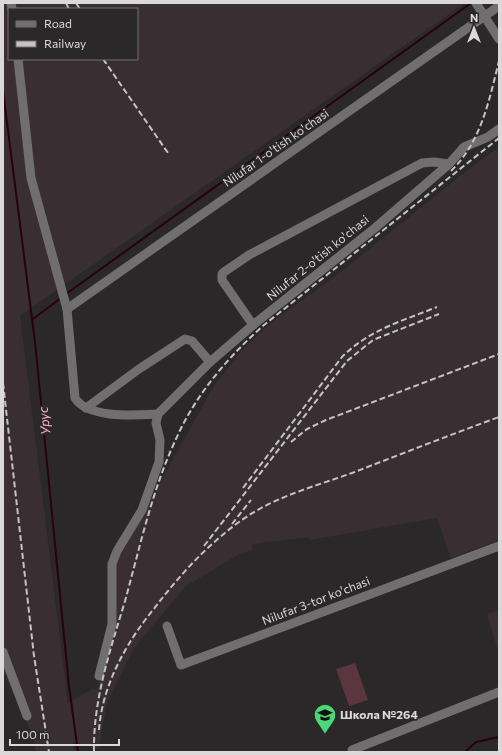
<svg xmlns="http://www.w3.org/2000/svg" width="502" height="755" font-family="Commissioner,sans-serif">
  <rect width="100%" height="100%" fill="#2b2829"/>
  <g fill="#392f32" fill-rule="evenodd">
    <path d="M 3,3 L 463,4 L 20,316 L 68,703 L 92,689 L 97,690 L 115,623 L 116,562 L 212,389 L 241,351 L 272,322 L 337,275 L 465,172 L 499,147 L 499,540 L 451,558 L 437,518 L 310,540 L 308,537 L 252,544 L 252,551 L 241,553 L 186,586 L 134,648 L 107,702 L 99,748 L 73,742 L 74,752 L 36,752 L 33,736 L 3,672 ZM 9,9 L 137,9 L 137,59 L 9,59 Z"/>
    <polygon points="499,610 499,654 487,614"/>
  </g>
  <polygon fill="#5b3641" points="355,663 368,700 349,706 336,669"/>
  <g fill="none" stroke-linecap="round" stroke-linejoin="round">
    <g stroke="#29000f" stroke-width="2">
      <polyline points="3,91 35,342 69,686 78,752"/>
      <polyline points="66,294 471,3"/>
      <polyline points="33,319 61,298"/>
      <polyline points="465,752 476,742 499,737"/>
    </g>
    <g stroke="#706e6e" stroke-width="9">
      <polyline points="11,3 12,9"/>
      <polyline points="476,3 499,39"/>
      <path d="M 18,59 L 31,178 L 67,309 L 75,398 C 88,419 136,415 158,414"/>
      <polyline points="67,309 499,6"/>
      <polyline points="253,325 222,280 222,274 224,272 249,255 422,163 434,162 449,164"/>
      <polyline points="86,408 139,369 185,339 192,341 210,362"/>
      <polyline points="167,626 181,665 499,546"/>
      <polyline points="3,652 27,716"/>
      <polyline points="99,676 112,624 112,564 117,551 142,510 159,462 160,440 156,423 158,414 210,362 253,325 375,228 449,164 464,147 488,137 499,129"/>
      <polyline points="352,750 499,692"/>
    </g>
    <g stroke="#c5c3c3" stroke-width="2" stroke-dasharray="6 3" stroke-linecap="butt">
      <polyline points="66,3 69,9"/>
      <polyline points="76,3 80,9"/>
      <polyline points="103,59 168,153"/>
      <path d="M 451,171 C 481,142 489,101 499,61"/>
      <polyline points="3,383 34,656 49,752"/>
      <polyline points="291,442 307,429 326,420 499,354"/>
      <path d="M 243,488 L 342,357 C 369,330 402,321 437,307"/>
      <polyline points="232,524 251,500"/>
      <polyline points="204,546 347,361 373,340 439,314"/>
      <path d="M 99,730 C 102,686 126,643 153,610 C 178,577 205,547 239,522 C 273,497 313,487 352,473 C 401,454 450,435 499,417"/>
      <path d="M 94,752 C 93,700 110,651 125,601 C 140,547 152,490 176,439 C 196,394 228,357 264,325 L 499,138"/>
    </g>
  </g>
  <defs>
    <g id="school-pin" transform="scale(1.15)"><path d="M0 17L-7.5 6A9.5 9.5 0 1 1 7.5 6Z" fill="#4bd677" stroke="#2b2829"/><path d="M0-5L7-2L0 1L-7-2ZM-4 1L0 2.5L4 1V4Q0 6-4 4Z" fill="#111"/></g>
  </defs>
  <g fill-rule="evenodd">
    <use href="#school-pin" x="325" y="715"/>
  </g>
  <g text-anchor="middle" stroke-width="3.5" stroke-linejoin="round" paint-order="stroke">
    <g font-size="12" fill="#dad8d8" stroke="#2b2829">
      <text transform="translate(276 148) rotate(-35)" y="4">Nilufar 1-o'tish ko'chasi</text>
      <text transform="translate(318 258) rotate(-39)" y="4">Nilufar 2-o'tish ko'chasi</text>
      <text transform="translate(316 601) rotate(-21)" y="4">Nilufar 3-tor ko'chasi</text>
    </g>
    <g font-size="12" font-weight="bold" fill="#dad8d8" stroke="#2b2829" text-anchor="start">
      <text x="340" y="719">Школа №264</text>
    </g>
    <g font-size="13" font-style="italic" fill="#f9b1c6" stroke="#2b2829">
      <text transform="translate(44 421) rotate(-96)" y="5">Урус</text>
    </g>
  </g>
  <rect width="502" height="755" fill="none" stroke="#dad8d8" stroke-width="8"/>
  <rect x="8" y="8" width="130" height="52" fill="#2b2829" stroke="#716e6f"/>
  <rect x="16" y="21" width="20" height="6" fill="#706e6e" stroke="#716e6f"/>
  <text x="44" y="28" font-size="12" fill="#dad8d8">Road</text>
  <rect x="16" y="41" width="20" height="6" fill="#c5c3c3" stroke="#716e6f"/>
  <text x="44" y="48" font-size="12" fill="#dad8d8">Railway</text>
  <g transform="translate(474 28)" stroke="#2b2829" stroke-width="3" paint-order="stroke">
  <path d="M0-3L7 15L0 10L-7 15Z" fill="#dad8d8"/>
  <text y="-6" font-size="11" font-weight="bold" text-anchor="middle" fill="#dad8d8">N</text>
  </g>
  <path d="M10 739v6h109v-6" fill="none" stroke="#dad8d8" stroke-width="2"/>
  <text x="16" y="739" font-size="12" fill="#dad8d8" stroke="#2b2829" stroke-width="3" paint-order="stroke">100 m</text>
</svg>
